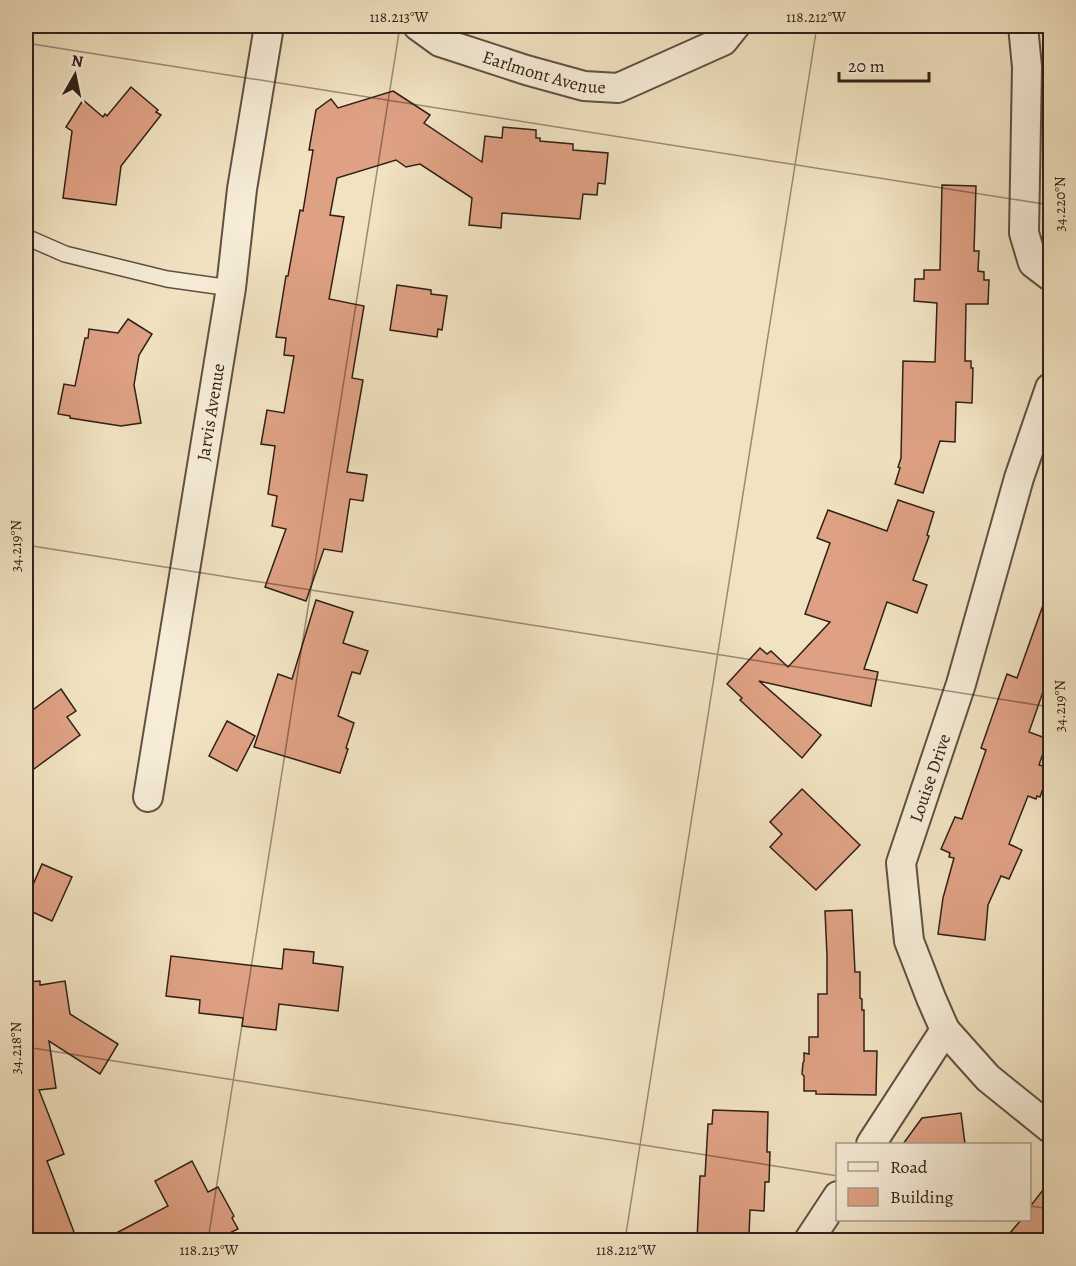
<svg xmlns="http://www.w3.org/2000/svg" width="1076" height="1266" font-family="Alegreya,serif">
  <rect width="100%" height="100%" fill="#f1e2c1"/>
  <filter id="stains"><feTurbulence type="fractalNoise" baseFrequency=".00333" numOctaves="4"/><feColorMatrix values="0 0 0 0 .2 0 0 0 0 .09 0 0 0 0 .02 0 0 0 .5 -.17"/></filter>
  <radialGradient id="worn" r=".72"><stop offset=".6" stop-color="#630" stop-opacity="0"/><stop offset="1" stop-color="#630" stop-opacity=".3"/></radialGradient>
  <g fill="#dfa184" stroke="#302018" stroke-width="1.5">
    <polygon points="131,87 158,110 156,112 161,115 121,166 116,205 63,198 72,131 66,127 83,100 103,117 105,114 107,116"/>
    <polygon points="393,91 430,115 424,123 482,162 485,136 502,138 503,127 536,130 536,138 540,138 540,141 573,144 573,150 608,153 605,184 598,183 597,195 583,194 580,219 502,213 501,228 469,225 472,198 420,164 406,167 396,160 337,178 330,215 344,217 329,299 364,306 352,378 363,380 347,472 367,475 363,501 350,499 342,552 324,549 306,601 265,587 286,529 272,526 277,496 268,494 275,446 261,444 267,410 284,413 294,356 284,355 286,338 276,337 286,276 288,276 300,210 303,211 313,150 309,150 316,110 331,99 338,108"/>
    <polygon points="942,185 976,186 974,251 979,251 978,271 984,272 984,280 989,280 988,304 966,304 965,361 971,361 971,368 973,368 972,403 956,402 955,442 940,441 923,493 895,484 900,468 898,467 901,458 903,361 935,362 937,303 914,301 915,279 924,279 924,270 940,270"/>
    <polygon points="397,285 431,290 431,294 447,296 442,330 438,329 437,337 390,330"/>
    <polygon points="128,319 152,334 139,355 134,385 141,423 121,426 70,418 70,416 58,414 64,384 75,386 85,338 88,338 89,329 118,333"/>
    <polygon points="898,500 934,512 927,535 929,536 913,580 927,585 917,613 887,602 864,669 878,672 871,706 759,681 821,735 802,758 740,700 742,698 727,684 760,648 767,654 771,651 788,667 830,622 805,614 830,543 817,538 828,510 887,531"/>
    <polygon points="1047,594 1050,594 1050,692 1044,689 1029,732 1048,739 1039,765 1050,768 1040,797 1037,796 1036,799 1028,796 1009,844 1022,850 1009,879 1001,876 988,905 985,940 938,934 943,898 954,858 949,857 950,853 941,849 955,817 962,819 986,750 981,748 1007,674 1017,678"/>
    <polygon points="316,600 353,612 343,643 368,651 360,674 352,672 338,716 354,723 346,748 348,749 340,773 254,747 278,674 292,679"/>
    <polygon points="61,689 76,711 67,717 80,735 34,769 26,756 26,715"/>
    <polygon points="227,721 255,736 237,771 209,756"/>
    <polygon points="802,789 860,845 816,890 770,847 782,834 770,822"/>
    <polygon points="42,864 72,877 52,921 26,909 26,901"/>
    <polygon points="852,910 855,972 860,972 860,998 862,999 862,1010 864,1010 864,1051 877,1051 876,1095 816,1094 816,1091 804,1091 804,1076 802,1074 803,1063 804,1061 804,1053 809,1054 809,1037 818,1037 818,994 827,994 827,956 825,911"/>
    <polygon points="284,949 314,952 313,963 343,967 338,1011 279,1004 276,1030 242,1026 243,1018 199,1013 200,1000 166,996 171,956 282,969"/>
    <polygon points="40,981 40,985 65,981 70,1014 118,1044 100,1074 49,1041 56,1088 39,1090 64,1154 47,1161 77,1240 26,1240 26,982"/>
    <polygon points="713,1110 768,1112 767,1152 770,1152 769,1182 765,1182 764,1211 750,1210 749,1235 741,1235 741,1240 697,1240 700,1176 705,1176 708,1124 712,1124"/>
    <polygon points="961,1113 965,1144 903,1144 922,1118"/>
    <polygon points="192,1161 208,1192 218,1187 234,1216 232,1218 238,1229 215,1240 103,1240 168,1206 155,1181"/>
    <polygon points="1050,1181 1050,1240 1004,1240 1021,1220 1029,1220 1029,1208"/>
  </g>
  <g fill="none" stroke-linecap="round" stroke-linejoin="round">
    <g stroke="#605042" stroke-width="18">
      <polyline id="lane" points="26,237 65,254 167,279 231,288"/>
    </g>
    <g stroke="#605042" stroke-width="32">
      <g id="street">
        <path id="s1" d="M 418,26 L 440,42 L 526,70 L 584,86 L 618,88 L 723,41 L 735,26"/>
        <polyline points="1023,26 1027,67 1024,233 1033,263 1050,276"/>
        <polyline points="1050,388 1019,478 961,684 901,863 909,941 931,998 945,1030 988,1078 1050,1128"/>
        <path id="s2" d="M 148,797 L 231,288 L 242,189 L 269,26"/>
        <polyline points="871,1144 945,1030"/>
        <polyline points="809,1240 838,1196"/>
      </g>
    </g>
    <use href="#lane" stroke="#f6ecd7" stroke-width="15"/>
    <use href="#street" stroke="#f6ecd7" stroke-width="28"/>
  </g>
  <path fill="none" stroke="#302018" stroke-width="1.5" stroke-opacity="0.45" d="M 26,43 L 1050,205M 26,545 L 1050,707M 26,1047 L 838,1176M 1030,1206 L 1050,1209M 208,1240 L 400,26M 625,1240 L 817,26M 1042,1240 L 1050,1188"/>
  <g text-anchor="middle" stroke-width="5" stroke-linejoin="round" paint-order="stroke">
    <g font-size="18" fill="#302018" stroke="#f6ecd7">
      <text dy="6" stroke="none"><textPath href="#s1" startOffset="136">Earlmont Avenue</textPath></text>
      <text dy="6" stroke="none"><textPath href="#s2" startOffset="390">Jarvis Avenue</textPath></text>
      <text transform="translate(930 778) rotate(-71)" y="6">Louise Drive</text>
    </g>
  </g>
  <rect width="1076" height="1266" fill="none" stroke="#f1e2c1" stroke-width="66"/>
  <rect x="836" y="1143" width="195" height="78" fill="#f6ecd7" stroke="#a79a8b" stroke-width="1.5"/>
  <rect x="848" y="1162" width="30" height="9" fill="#f6ecd7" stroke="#a79a8b" stroke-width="1.5"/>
  <text x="890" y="1173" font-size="18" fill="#302018">Road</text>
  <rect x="848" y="1188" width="30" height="18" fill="#dfa184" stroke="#a79a8b" stroke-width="1.5"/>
  <text x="890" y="1203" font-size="18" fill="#302018">Building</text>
  <g transform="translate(75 75) rotate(9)" stroke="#f6ecd7" stroke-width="4.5" paint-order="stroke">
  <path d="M0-4.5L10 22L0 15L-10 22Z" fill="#302018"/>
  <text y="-9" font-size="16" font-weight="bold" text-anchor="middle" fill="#302018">N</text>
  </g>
  <path d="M839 72v9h90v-9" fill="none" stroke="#302018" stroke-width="3"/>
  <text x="848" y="72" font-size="18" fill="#302018" stroke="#f6ecd7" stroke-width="4.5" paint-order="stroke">20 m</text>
  <rect x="33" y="33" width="1010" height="1200" fill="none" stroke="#302018" stroke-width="2"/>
  <g font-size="15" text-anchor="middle" fill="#302018">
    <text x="399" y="22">118.213°W</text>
    <text x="816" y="22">118.212°W</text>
    <text transform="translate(1060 204) rotate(-90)" y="5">34.220°N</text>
    <text transform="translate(16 546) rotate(-90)" y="5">34.219°N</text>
    <text transform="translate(1060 706) rotate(-90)" y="5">34.219°N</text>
    <text transform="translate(16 1048) rotate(-90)" y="5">34.218°N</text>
    <text x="209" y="1255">118.213°W</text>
    <text x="626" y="1255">118.212°W</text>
  </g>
  <rect width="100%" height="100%" filter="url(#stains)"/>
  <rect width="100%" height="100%" fill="url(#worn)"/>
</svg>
